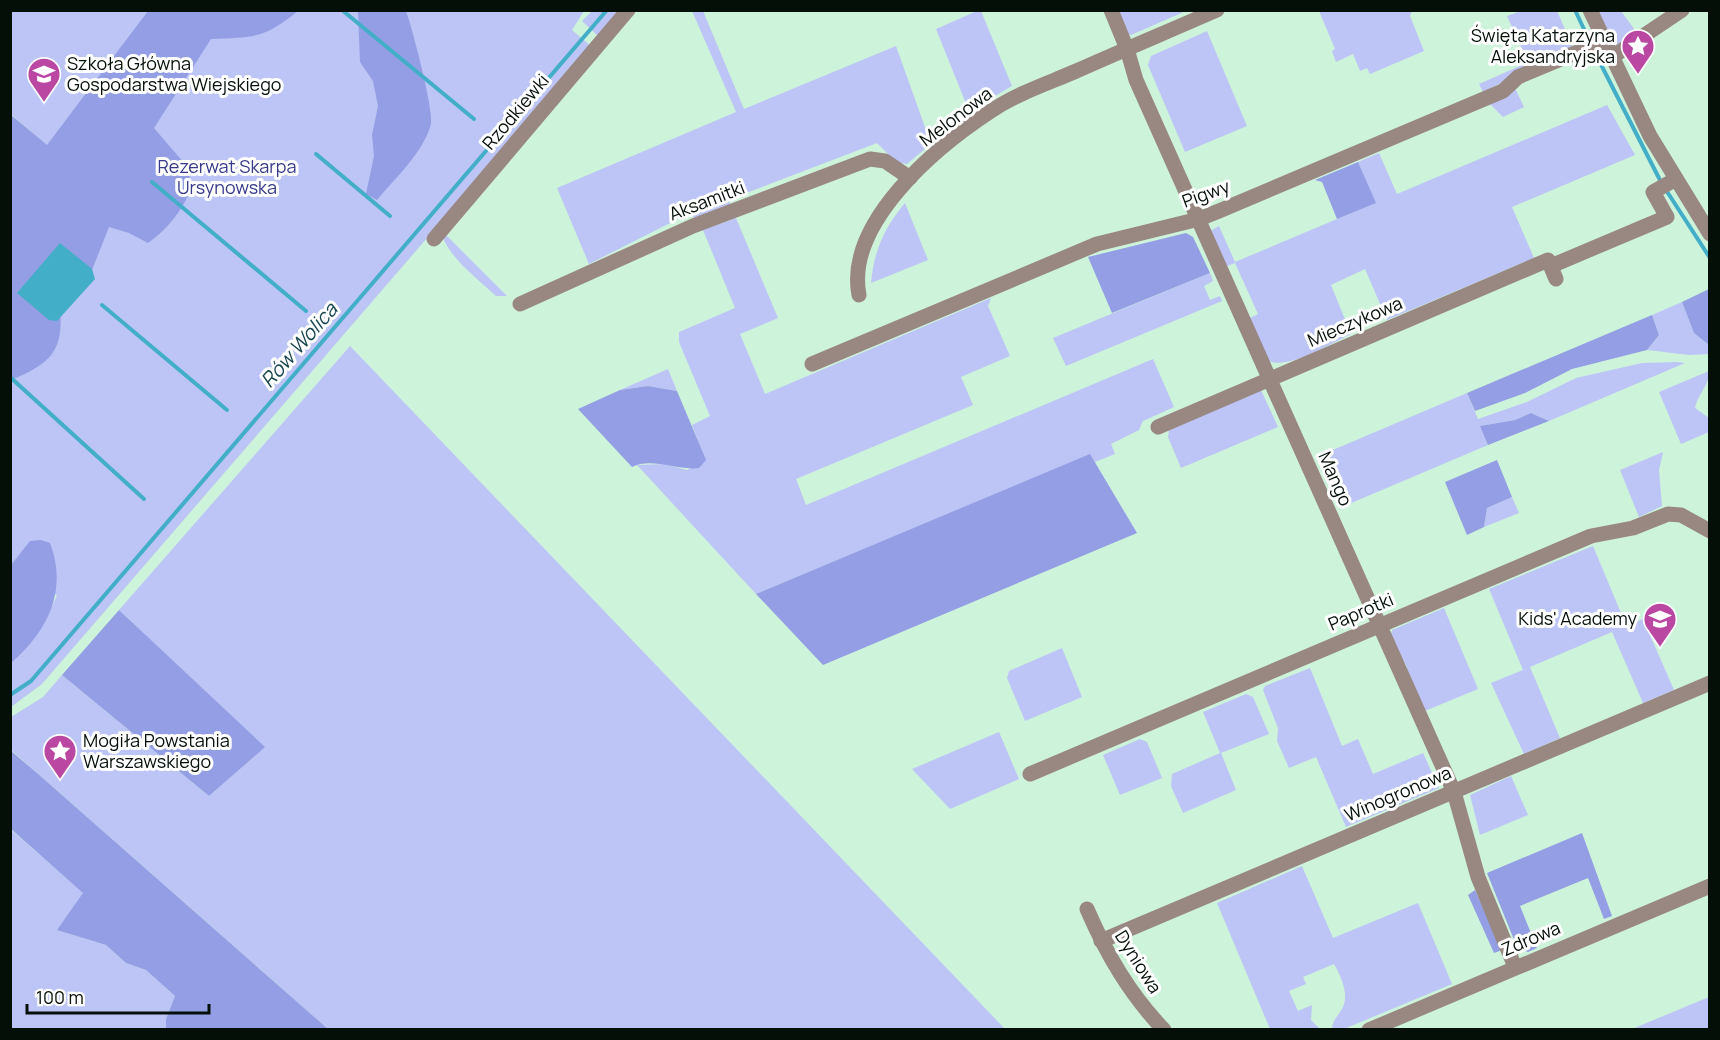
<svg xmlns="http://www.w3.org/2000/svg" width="1720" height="1040" font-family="Manrope,sans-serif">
  <rect width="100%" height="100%" fill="#cef3db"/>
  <g fill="#bcc5f5">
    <path d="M 10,11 L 584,11 L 572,30 L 592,47 L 42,684 L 11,707 L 11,663 C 33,644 44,622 57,596 L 16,560 L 11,565 L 11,192 L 46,145 L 11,114 Z"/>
    <polygon points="592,11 620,11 598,36 582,21"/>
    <polygon points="692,11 703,11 744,109 896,46 931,144 907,164 896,162 877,143 728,200 731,205 695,221 692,212 589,264 557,188 736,112"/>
    <polygon points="977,11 981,11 1012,86 969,111 936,29"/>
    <polygon points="1116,11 1186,11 1131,35 1125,33"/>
    <polygon points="1319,11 1412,11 1410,16 1424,51 1370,74 1367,68 1360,71 1353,54 1336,62 1332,51 1335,49"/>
    <polygon points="1521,11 1557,11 1573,47 1483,92 1479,84 1522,65 1527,60 1507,16"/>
    <polygon points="1595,11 1621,11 1637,33 1618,46 1611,32 1607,33"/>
    <polygon points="1207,31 1247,126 1185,152 1148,65 1151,56"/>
    <polygon points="1514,86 1524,107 1503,117 1489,103"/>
    <path d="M 1607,105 L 1635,155 L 1512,207 L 1534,258 L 1387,320 L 1365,269 L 1331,285 L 1351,334 C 1334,342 1279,375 1266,358 C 1258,348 1254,331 1248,319 L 1258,314 L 1235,263 L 1225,267 L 1210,231 L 1219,226 L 1235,262 L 1375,203 L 1358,162 L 1379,153 L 1397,194 Z"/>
    <path d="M 905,203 L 928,260 L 871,283 C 874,251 884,228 905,203 Z"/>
    <polygon points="736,218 778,318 740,334 765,394 991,298 988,306 1010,356 961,377 973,405 796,479 806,505 1153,359 1174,407 1143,421 1139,430 1111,444 1115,454 1095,462 1090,455 756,594 637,465 664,464 687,470 705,460 692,425 710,416 679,342 679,332 735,308 703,230"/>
    <path d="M 446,235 L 507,296 L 496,296 C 478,279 453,261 443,238 Z"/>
    <polygon points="1210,273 1213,281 1204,286 1210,300 1220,296 1222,301 1066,366 1053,338"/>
    <polygon points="1682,302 1694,333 1709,345 1709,354 1689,355 1647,350 1659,335 1652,315"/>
    <polygon points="350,346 1005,1029 328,1029 11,750 11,717 43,697 62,675 209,796 264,747 119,610"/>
    <polygon points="1677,362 1685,363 1549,421 1531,413 1515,420 1481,426 1488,445 1349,504 1341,502 1321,455 1467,393 1478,419 1527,402 1576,378 1642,363"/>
    <polygon points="668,369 677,391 648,386 620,390"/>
    <path d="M 1709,371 C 1709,387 1698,393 1695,408 L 1709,418 L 1709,432 L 1681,444 L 1659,392 Z"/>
    <polygon points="1261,390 1278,427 1181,468 1168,437 1169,430"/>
    <polygon points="1663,452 1659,470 1662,506 1639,517 1620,470"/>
    <polygon points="1512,497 1519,513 1484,527 1487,508"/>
    <polygon points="1593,546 1626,625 1643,619 1674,690 1643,703 1612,632 1530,667 1560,738 1524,754 1491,683 1523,670 1489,589"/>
    <polygon points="1444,608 1478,689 1420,713 1406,665 1390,638 1392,630"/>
    <polygon points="1062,648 1082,697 1025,721 1007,678 1009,671"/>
    <polygon points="1310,668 1342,746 1358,739 1373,774 1423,753 1439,788 1346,827 1316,757 1289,768 1277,741 1278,728 1263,690 1265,686"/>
    <polygon points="1246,694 1253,697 1269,734 1221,753 1236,790 1183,813 1171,786 1172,774 1220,753 1203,712"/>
    <polygon points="999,732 1019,779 950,809 912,769"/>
    <polygon points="1140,739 1147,742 1162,778 1120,795 1103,755"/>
    <polygon points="1511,776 1528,815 1480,835 1470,795"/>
    <polygon points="10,829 84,893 58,930 106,945 126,963 146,970 175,996 166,1019 166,1029 11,1029"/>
    <path d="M 1302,866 L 1333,938 L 1418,903 L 1452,984 L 1344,1029 L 1332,1029 C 1332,1020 1339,1015 1343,1007 C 1349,994 1341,976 1334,964 L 1303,977 L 1306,984 L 1289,991 L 1298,1011 L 1312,1005 L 1311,1020 L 1320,1029 L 1270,1029 L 1217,903 Z"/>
    <polygon points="1709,997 1709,1029 1632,1029"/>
  </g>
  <g fill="#939ee4">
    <path d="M 148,11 L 298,11 C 263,39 255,37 211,39 L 154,128 L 184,163 L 193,186 C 182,210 169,228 148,243 L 129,233 L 109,227 L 92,270 L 59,294 C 64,345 60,360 11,380 L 10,114 L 47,145 Z"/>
    <path d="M 358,11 L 406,11 C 412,27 434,111 431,124 C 423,153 396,177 377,200 L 366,194 L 374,156 L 372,135 L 378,106 L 373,81 L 360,62 Z"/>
    <polygon points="1358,162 1376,203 1337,219 1322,182 1315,180"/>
    <polygon points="1186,233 1193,237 1210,273 1112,313 1088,257"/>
    <polygon points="1709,289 1709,345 1694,333 1682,302"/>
    <polygon points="1652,315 1659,335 1647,350 1572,369 1525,393 1475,411 1467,393"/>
    <path d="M 648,386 L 677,391 L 706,460 L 699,468 C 677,471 652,457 632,467 L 578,409 L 620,390 Z"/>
    <polygon points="1531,413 1549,421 1488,445 1480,426 1515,420"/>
    <polygon points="1090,454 1137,533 823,665 756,594"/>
    <polygon points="1497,460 1512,497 1487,508 1484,527 1467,535 1445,482"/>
    <path d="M 41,540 L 50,543 C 68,590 48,631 11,663 L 11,565 L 30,541 Z"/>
    <polygon points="119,610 265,747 209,796 62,675"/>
    <polygon points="10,750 37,773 328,1029 166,1029 166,1019 175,996 146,970 126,963 106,945 57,930 83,893 11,829"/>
    <polygon points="1582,833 1612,916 1604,919 1588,878 1520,906 1537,948 1528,952 1517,947 1487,873"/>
    <polygon points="1475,890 1502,950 1494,953 1468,895"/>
  </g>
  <polygon fill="#43aec8" points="60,243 92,269 95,279 57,321 49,320 17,293"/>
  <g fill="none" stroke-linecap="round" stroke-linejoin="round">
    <g stroke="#43aec8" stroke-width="4">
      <polyline points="342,10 474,119"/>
      <polyline points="1575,10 1590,42"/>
      <polyline points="1593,49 1662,184"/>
      <polyline points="316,154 390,216"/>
      <polyline points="152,182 306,311"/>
      <polyline points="1666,190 1710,258"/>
      <polyline points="102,305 227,410"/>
      <polyline points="10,377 144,499"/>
      <polyline points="10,695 31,681 607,10"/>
    </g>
    <g stroke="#998782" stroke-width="15">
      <polyline points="1111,10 1127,49 1136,80 1454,792 1478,877 1515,967"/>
      <polyline points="1590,10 1650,136 1710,234"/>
      <polyline points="1612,57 1682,10"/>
      <polyline points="434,239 628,10"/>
      <polyline points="1558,263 1667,217 1653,192 1676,179"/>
      <path d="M 859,295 C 845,223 936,147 991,111 C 1016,94 1046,84 1074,72 C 1121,51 1169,31 1217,10"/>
      <polyline points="520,304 693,226 870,159 885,161 910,178"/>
      <polyline points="812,364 1097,244 1199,219 1219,211 1503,91 1518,77 1604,41"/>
      <polyline points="1158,427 1548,260 1556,279"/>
      <polyline points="1030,774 1591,536 1633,528 1668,514 1681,515 1710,531"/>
      <path d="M 1087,909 C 1107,955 1129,993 1164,1030"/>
      <polyline points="1101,941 1710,683"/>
      <polyline points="1369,1030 1710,886"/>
    </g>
  </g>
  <defs>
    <g id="sight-pin" transform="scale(1.725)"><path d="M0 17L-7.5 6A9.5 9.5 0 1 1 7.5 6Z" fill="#ba48a2" stroke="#fff"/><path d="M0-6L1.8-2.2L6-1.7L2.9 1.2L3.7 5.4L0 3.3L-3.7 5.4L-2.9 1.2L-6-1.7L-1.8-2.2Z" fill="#fff"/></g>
    <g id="university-pin" transform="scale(1.725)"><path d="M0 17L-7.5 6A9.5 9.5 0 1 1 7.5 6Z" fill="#ba48a2" stroke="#fff"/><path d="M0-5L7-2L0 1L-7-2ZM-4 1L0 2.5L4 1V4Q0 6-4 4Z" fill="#fff"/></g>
    <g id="school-pin" transform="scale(1.725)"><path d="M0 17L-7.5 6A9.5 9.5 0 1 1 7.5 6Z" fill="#ba48a2" stroke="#fff"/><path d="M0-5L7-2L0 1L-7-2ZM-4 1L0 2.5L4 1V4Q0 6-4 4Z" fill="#fff"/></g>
  </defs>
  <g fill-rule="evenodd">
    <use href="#sight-pin" x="1638" y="46"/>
    <use href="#university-pin" x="44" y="74"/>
    <use href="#school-pin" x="1660" y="619"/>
    <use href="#sight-pin" x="60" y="751"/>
  </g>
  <g text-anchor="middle" stroke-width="6" stroke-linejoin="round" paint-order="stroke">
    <g font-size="18" fill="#040f08" stroke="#fff" text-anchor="end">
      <text x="1615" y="42">Święta Katarzyna<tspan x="1615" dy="21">Aleksandryjska</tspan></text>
      <text x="67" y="70" text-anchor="start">Szkoła Główna<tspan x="67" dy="21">Gospodarstwa Wiejskiego</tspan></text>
      <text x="1637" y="625">Kids' Academy</text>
      <text x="83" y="747" text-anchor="start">Mogiła Powstania<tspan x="83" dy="21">Warszawskiego</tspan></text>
    </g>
    <g font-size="18" fill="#040f08" stroke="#fff">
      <text transform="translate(516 112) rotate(-50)" y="6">Rzodkiewki</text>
      <text transform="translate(956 117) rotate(-37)" y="6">Melonowa</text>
      <text transform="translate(1206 194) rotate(-20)" y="6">Pigwy</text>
      <text transform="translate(707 201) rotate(-21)" y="6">Aksamitki</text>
      <text transform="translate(1355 322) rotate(-23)" y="6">Mieczykowa</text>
      <text transform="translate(1335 479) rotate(66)" y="6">Mango</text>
      <text transform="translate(1361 612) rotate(-23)" y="6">Paprotki</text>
      <text transform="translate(1398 794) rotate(-23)" y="6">Winogronowa</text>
      <text transform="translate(1531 939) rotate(-23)" y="6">Zdrowa</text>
      <text transform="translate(1138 962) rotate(58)" y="6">Dyniowa</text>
    </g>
    <g font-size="18" fill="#373a8b" stroke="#fff">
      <text x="227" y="173">Rezerwat Skarpa<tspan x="227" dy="21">Ursynowska</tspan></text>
    </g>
    <g font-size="20" font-style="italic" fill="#164550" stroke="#fff">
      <text transform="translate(299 345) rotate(-49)" y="7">Rów Wolica</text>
    </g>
  </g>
  <rect width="1720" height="1040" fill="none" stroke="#040f08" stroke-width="24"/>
  <path d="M27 1004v9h182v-9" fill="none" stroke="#040f08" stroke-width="3"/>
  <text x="36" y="1004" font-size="18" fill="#040f08" stroke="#ffffff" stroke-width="4.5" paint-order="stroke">100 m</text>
</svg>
